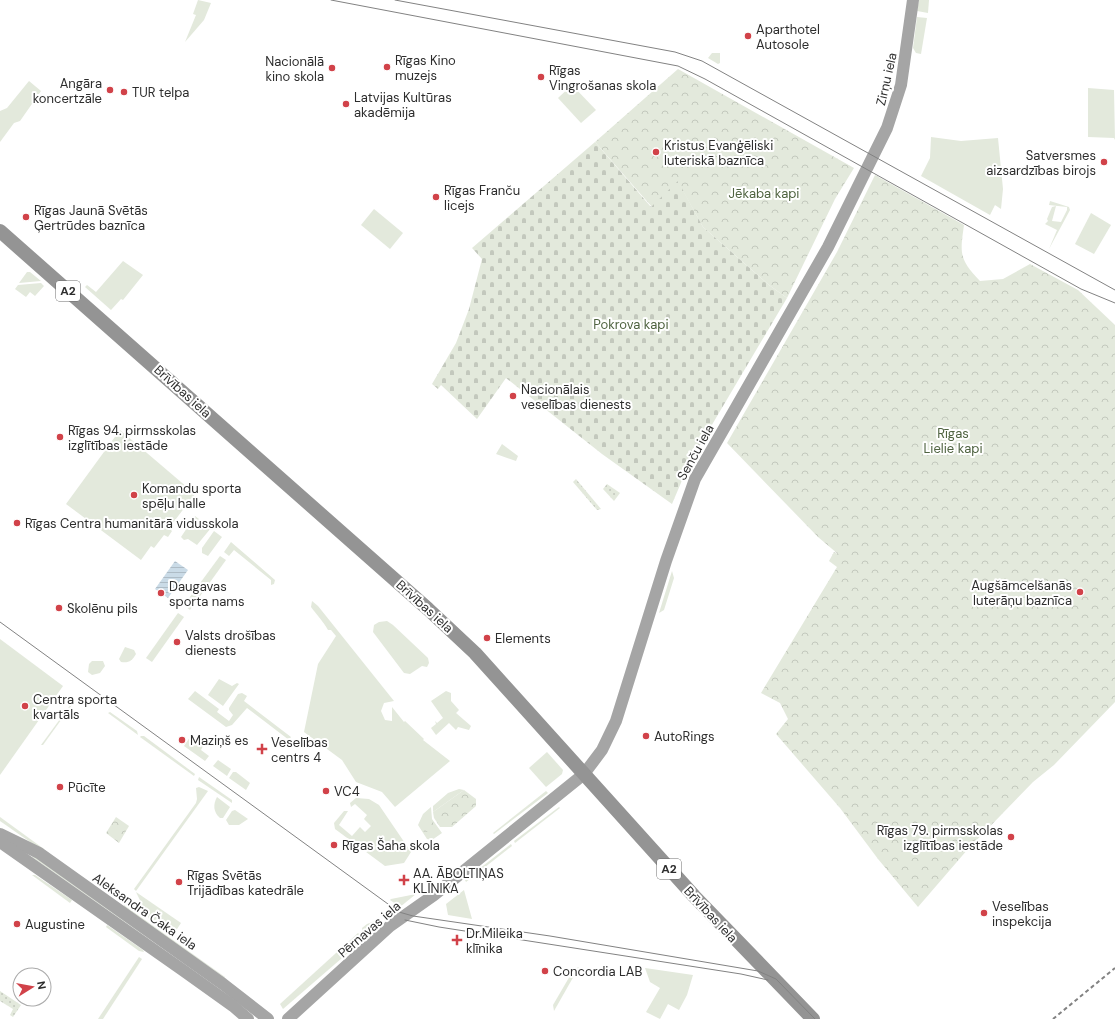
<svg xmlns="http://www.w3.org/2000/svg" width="1115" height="1019" font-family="'DM Sans',sans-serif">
  <defs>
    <pattern id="forest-crowns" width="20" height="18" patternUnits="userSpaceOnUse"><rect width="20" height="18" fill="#e3e9dc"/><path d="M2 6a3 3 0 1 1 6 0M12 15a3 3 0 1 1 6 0" fill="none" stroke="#c3c8bd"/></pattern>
    <pattern id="cemetery-stones" width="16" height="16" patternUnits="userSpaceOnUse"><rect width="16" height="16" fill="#e3e9dc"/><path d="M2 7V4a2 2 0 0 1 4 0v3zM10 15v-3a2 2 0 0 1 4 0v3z" fill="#c3c8bd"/></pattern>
    <pattern id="garden-dots" width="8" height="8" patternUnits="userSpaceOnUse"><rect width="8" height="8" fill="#e3e9dc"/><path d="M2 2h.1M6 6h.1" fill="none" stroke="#c3c8bd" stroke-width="1.8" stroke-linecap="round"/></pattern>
    <pattern id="water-rules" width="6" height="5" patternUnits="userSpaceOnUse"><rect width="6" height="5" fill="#cadbe7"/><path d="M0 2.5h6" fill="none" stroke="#aebcc6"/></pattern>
  </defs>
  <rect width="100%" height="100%" fill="#fff"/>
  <g fill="#e3e9dc">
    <polygon points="198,0 211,3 204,20 185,42 196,15 193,14"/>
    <polygon points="919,0 929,0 928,13 917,11"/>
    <polygon points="917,17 927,18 921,54 916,53 913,48"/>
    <polygon points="712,53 720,53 720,63 718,64 708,58"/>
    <polygon points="29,81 41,91 20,121 14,123 0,142 0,111 7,108"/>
    <polygon points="572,85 596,110 581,123 558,98"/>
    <polygon points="1088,88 1114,90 1115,140 1114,138 1088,137"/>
    <polygon points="931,137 961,141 998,138 1003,189 1001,209 995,205 990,215 921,176 930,158"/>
    <polygon points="1050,201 1069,207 1070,210 1049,249 1057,230 1045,224 1048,221 1047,219 1052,207 1056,206 1052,221 1061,222 1067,210 1067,207 1049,205"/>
    <polygon points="374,209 403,233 390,249 361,225"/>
    <polygon points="1091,213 1111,225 1094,254 1075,244"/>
    <polygon points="123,261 143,275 123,300 121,299 111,310 85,287 87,285 96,292"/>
    <polygon points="27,272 30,272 41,281 19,283"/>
    <polygon points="41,283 44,286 35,296 30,292 26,297 15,289 18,285"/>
    <polygon points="120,430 195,494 169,528 172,531 168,537 164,535 154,548 151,546 141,560 66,504"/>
    <polygon points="502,444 518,456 516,461 496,454"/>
    <polygon points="195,516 211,528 197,545 188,539 184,540 181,537"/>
    <polygon points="214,531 222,537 208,556 202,553 202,548"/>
    <polygon points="231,542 275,580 274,584 271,585 271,580 234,550 229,556 224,552"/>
    <polygon points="220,556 226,560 190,610 184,605"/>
    <polygon points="672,571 674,578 664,610 659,613"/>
    <path d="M 312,601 L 318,606 L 394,701 L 384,703 L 381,711 L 385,720 L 392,721 L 392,707 L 404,722 L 405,721 L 424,739 L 423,740 L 450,761 L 395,807 L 382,792 L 356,782 L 342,760 L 304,732 L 318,664 L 336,636 L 331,630 L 328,630 C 323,621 317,615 311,607 Z"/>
    <polygon points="178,613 184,617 152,662 146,658"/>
    <polygon points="387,621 393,625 428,658 429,663 427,667 422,666 410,674 404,673 373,632 374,625 379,622"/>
    <polygon points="0,639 63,686 0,775"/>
    <path d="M 125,647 L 134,650 L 136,654 C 132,661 129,663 121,662 L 119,659 Z"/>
    <polygon points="92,661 103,661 105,666 100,673 92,675 88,672 89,664"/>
    <polygon points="219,679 232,686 237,683 239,684 223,706 208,695"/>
    <polygon points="195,691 219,709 217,712 229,721 233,715 229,710 229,708 238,694 242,693 247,696 244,701 291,737 289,740 247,708 232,725 226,727 188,699"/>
    <polygon points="446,691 451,693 451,701 459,710 456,713 471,726 469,730 458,727 456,730 449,723 436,735 431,728 436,724 435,721 437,723 443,718 431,701"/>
    <polygon points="74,700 74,702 43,745 41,745"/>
    <polygon points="110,712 137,731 138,735 108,713"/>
    <polygon points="141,736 144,736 195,774 194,776 140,737"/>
    <polygon points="190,737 203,746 201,750 209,756 205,761 184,746"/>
    <polygon points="547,752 563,770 562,774 546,787 529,768"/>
    <polygon points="218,760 231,769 227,776 213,766"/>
    <polygon points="233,772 236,772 250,783 246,790 229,778"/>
    <polygon points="199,777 232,800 232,803 198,780"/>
    <polygon points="199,787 208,791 136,891 134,889 196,803 197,799 196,788"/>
    <polygon points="459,789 464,790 433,812 433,806 448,793"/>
    <polygon points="546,791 548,793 494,834 493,833"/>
    <path d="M 217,797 L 230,807 L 223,818 L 220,818 C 213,812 213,804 217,797 Z"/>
    <polygon points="356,798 369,799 379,805 411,852 404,863 385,866 335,829 334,823 344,811 348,811 339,825 352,836 360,827 365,832 371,826 364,819 367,815 355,804 351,807 350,803"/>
    <polygon points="431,807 432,819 442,833 432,840 427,839 418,825 423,814"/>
    <polygon points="559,807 560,808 515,843 514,841"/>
    <polygon points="235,810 248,819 239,825 229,825 226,820 232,811"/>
    <polygon points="0,817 44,849 43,851 0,821"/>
    <polygon points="511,844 512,846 466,882 465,880"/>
    <polygon points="33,855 172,955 32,857"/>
    <polygon points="32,875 35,875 72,900 70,903"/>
    <polygon points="464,890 472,919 448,915 446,904"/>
    <polygon points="136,892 181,923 173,935 149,919"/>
    <polygon points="416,894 400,907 390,900 391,899"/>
    <polygon points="124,905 225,977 225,978 123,907"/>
    <polygon points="380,919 382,921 366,937 363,933 362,928 367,924"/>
    <polygon points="107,925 143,950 144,952 139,951 106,927"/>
    <polygon points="358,933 364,939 283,1009 280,1004"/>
    <polygon points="139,957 142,959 103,1019 98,1019"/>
    <polygon points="579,967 554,1011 553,1005 574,969"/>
    <polygon points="645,968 693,975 687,995 679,1010 668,1004 660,1019 646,1012 660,988 650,982"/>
  </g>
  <g fill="url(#forest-crowns)">
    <polygon points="678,69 854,168 835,199 787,298 769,285 703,227 678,182 652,207 595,142"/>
    <path d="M 875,175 L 964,225 C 960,254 959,259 980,281 L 1003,279 L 1030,264 L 1078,290 L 1115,325 L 1115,702 L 1054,765 L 1033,782 L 968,849 L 918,907 L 878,859 L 840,808 L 776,734 L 788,719 L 780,703 L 761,693 L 837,567 L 829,561 L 834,552 L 838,554 L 818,537 L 727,443 L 837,252 Z"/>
    <polygon points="464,790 476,799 476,806 452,827 440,827 434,818 433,812"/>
    <polygon points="430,816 434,824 432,831 424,832 419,824"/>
    <polygon points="116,817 129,826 119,843 106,833"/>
  </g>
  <polygon fill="url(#cemetery-stones)" points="595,142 651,207 678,181 703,227 769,285 787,298 700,445 686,471 672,504 602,454 506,378 477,419 441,385 438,389 432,384 456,343 469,309 482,259 472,248"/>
  <g fill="url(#garden-dots)">
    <polygon points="576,479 601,509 597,510 573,482"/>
    <polygon points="607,484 620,493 614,501 603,489"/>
    <polygon points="0,991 21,1005 13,1017 10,1015 13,1009 0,1001"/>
  </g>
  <polygon fill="url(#water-rules)" points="175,561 188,570 168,598 155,589"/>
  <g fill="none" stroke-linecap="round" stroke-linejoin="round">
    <g stroke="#a5a5a5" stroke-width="12">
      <polyline points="0,834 39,853 223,984 268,1019"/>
      <polyline points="0,842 184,971 233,1006 248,1019"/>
      <polyline points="288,1019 390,926 434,895 584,774 602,750 616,721 666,561 695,479 828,247 887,128 901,85 913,0"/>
    </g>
    <polyline stroke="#949494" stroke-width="14" points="0,231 428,609 475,653 694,896 813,1019"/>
    <g stroke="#828282" stroke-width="1">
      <polyline points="331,0 678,66 705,79 1081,289 1115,303"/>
      <polyline points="395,0 675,52 702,61 1115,290"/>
      <polyline points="0,622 399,912 413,916 550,936 758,971 776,979 815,1019"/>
      <polyline points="405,920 439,927 741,974 768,980"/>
    </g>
    <polyline stroke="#828282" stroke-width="2" stroke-dasharray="4 3" stroke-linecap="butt" points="1053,1019 1115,968"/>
  </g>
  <g fill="#d14249" stroke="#fff" stroke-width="1.5">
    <circle cx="748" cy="36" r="4"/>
    <circle cx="387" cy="67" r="4"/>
    <circle cx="332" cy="68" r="4"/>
    <circle cx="541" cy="77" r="4"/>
    <circle cx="110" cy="90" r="4"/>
    <circle cx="124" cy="92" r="4"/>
    <circle cx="346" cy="104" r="4"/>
    <circle cx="656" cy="152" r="4"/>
    <circle cx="1104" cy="162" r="4"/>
    <circle cx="436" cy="197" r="4"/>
    <circle cx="26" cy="217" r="4"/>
    <circle cx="513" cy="396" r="4"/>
    <circle cx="60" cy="437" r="4"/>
    <circle cx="134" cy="495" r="4"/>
    <circle cx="17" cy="523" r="4"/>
    <circle cx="1080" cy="592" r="4"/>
    <circle cx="161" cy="593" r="4"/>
    <circle cx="59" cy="608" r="4"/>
    <circle cx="487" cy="638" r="4"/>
    <circle cx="177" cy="642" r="4"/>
    <circle cx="25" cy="706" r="4"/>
    <circle cx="646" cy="736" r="4"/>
    <circle cx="182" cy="740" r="4"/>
    <path d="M260 743h4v4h4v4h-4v4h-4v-4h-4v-4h4z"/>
    <circle cx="60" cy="787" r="4"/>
    <circle cx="326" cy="791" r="4"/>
    <circle cx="1011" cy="837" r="4"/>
    <circle cx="334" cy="845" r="4"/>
    <path d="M402 874h4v4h4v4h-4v4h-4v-4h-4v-4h4z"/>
    <circle cx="179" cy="882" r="4"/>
    <circle cx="984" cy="913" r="4"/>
    <circle cx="17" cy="924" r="4"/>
    <path d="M455 934h4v4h4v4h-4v4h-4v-4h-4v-4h4z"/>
    <circle cx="545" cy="971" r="4"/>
  </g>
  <g text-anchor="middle" stroke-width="4" stroke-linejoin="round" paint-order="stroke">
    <g fill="#fff" stroke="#6c6c6c" stroke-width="1">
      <rect x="56" y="281" width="24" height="20" rx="3"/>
      <rect x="657" y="859" width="24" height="20" rx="3"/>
    </g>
    <g font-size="12" font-weight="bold" fill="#2d2d2d">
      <text x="68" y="295">A2</text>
      <text x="669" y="873">A2</text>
    </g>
    <g font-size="13" fill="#2d2d2d" stroke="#fff" text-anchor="start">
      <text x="756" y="34">Aparthotel<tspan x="756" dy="15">Autosole</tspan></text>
      <text x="395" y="65">Rīgas Kino<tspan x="395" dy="15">muzejs</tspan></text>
      <text x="324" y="66" text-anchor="end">Nacionālā<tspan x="324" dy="15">kino skola</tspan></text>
      <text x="549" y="75">Rīgas<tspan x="549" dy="15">Vingrošanas skola</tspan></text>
      <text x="102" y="88" text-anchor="end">Angāra<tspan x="102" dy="15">koncertzāle</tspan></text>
      <text x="132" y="97">TUR telpa</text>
      <text x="354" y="102">Latvijas Kultūras<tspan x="354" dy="15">akadēmija</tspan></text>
      <text x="664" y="150">Kristus Evanģēliski<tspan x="664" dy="15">luteriskā baznīca</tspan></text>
      <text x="1096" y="160" text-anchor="end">Satversmes<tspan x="1096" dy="15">aizsardzības birojs</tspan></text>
      <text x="444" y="195">Rīgas Franču<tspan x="444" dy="15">licejs</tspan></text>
      <text x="34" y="215">Rīgas Jaunā Svētās<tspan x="34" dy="15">Ģertrūdes baznīca</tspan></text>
      <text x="521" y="394">Nacionālais<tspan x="521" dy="15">veselības dienests</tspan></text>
      <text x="68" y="435">Rīgas 94. pirmsskolas<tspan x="68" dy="15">izglītības iestāde</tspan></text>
      <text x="142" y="493">Komandu sporta<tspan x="142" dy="15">spēļu halle</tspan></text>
      <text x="25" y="528">Rīgas Centra humanitārā vidusskola</text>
      <text x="1072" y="590" text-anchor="end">Augšāmcelšanās<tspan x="1072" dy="15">luterāņu baznīca</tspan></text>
      <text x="169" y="591">Daugavas<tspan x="169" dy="15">sporta nams</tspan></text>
      <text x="67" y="613">Skolēnu pils</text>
      <text x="185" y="640">Valsts drošības<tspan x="185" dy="15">dienests</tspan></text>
      <text x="495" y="643">Elements</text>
      <text x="33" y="704">Centra sporta<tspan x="33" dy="15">kvartāls</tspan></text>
      <text x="654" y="741">AutoRings</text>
      <text x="190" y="745">Maziņš es</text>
      <text x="271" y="747">Veselības<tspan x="271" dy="15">centrs 4</tspan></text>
      <text x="68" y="792">Pūcīte</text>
      <text x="334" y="796">VC4</text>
      <text x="1003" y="835" text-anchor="end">Rīgas 79. pirmsskolas<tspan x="1003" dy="15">izglītības iestāde</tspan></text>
      <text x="342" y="850">Rīgas Šaha skola</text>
      <text x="413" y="878">AA. ĀBOLTIŅAS<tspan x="413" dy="15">KLĪNIKA</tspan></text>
      <text x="187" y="880">Rīgas Svētās<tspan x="187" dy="15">Trijādības katedrāle</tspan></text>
      <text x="992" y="911">Veselības<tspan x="992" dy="15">inspekcija</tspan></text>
      <text x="25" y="929">Augustine</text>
      <text x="466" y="938">Dr.Mileika<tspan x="466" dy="15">klīnika</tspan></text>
      <text x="553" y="976">Concordia LAB</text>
    </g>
    <g font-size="13" fill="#2d2d2d" stroke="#fff">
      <text transform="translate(886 79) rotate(-77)" y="5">Zirņu iela</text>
      <text transform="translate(183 391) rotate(42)" y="5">Brīvības iela</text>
      <text transform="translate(695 452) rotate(-61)" y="5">Senču iela</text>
      <text transform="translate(425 606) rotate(42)" y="5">Brīvības iela</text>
      <text transform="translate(145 911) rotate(35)" y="5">Aleksandra Čaka iela</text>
      <text transform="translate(711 914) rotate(47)" y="5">Brīvības iela</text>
      <text transform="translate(369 929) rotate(-41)" y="5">Pērnavas iela</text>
    </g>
    <g font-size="13" fill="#4f6340" stroke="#fff">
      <text x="764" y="198">Jēkaba kapi</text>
      <text x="631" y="329">Pokrova kapi</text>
      <text x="953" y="438">Rīgas<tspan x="953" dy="15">Lielie kapi</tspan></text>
    </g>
  </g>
  <g transform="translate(32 987) rotate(79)"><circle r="19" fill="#ffffff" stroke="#ababab"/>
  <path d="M0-3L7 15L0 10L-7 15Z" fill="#d14249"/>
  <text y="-6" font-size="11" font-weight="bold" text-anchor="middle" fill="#2d2d2d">N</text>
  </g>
</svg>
